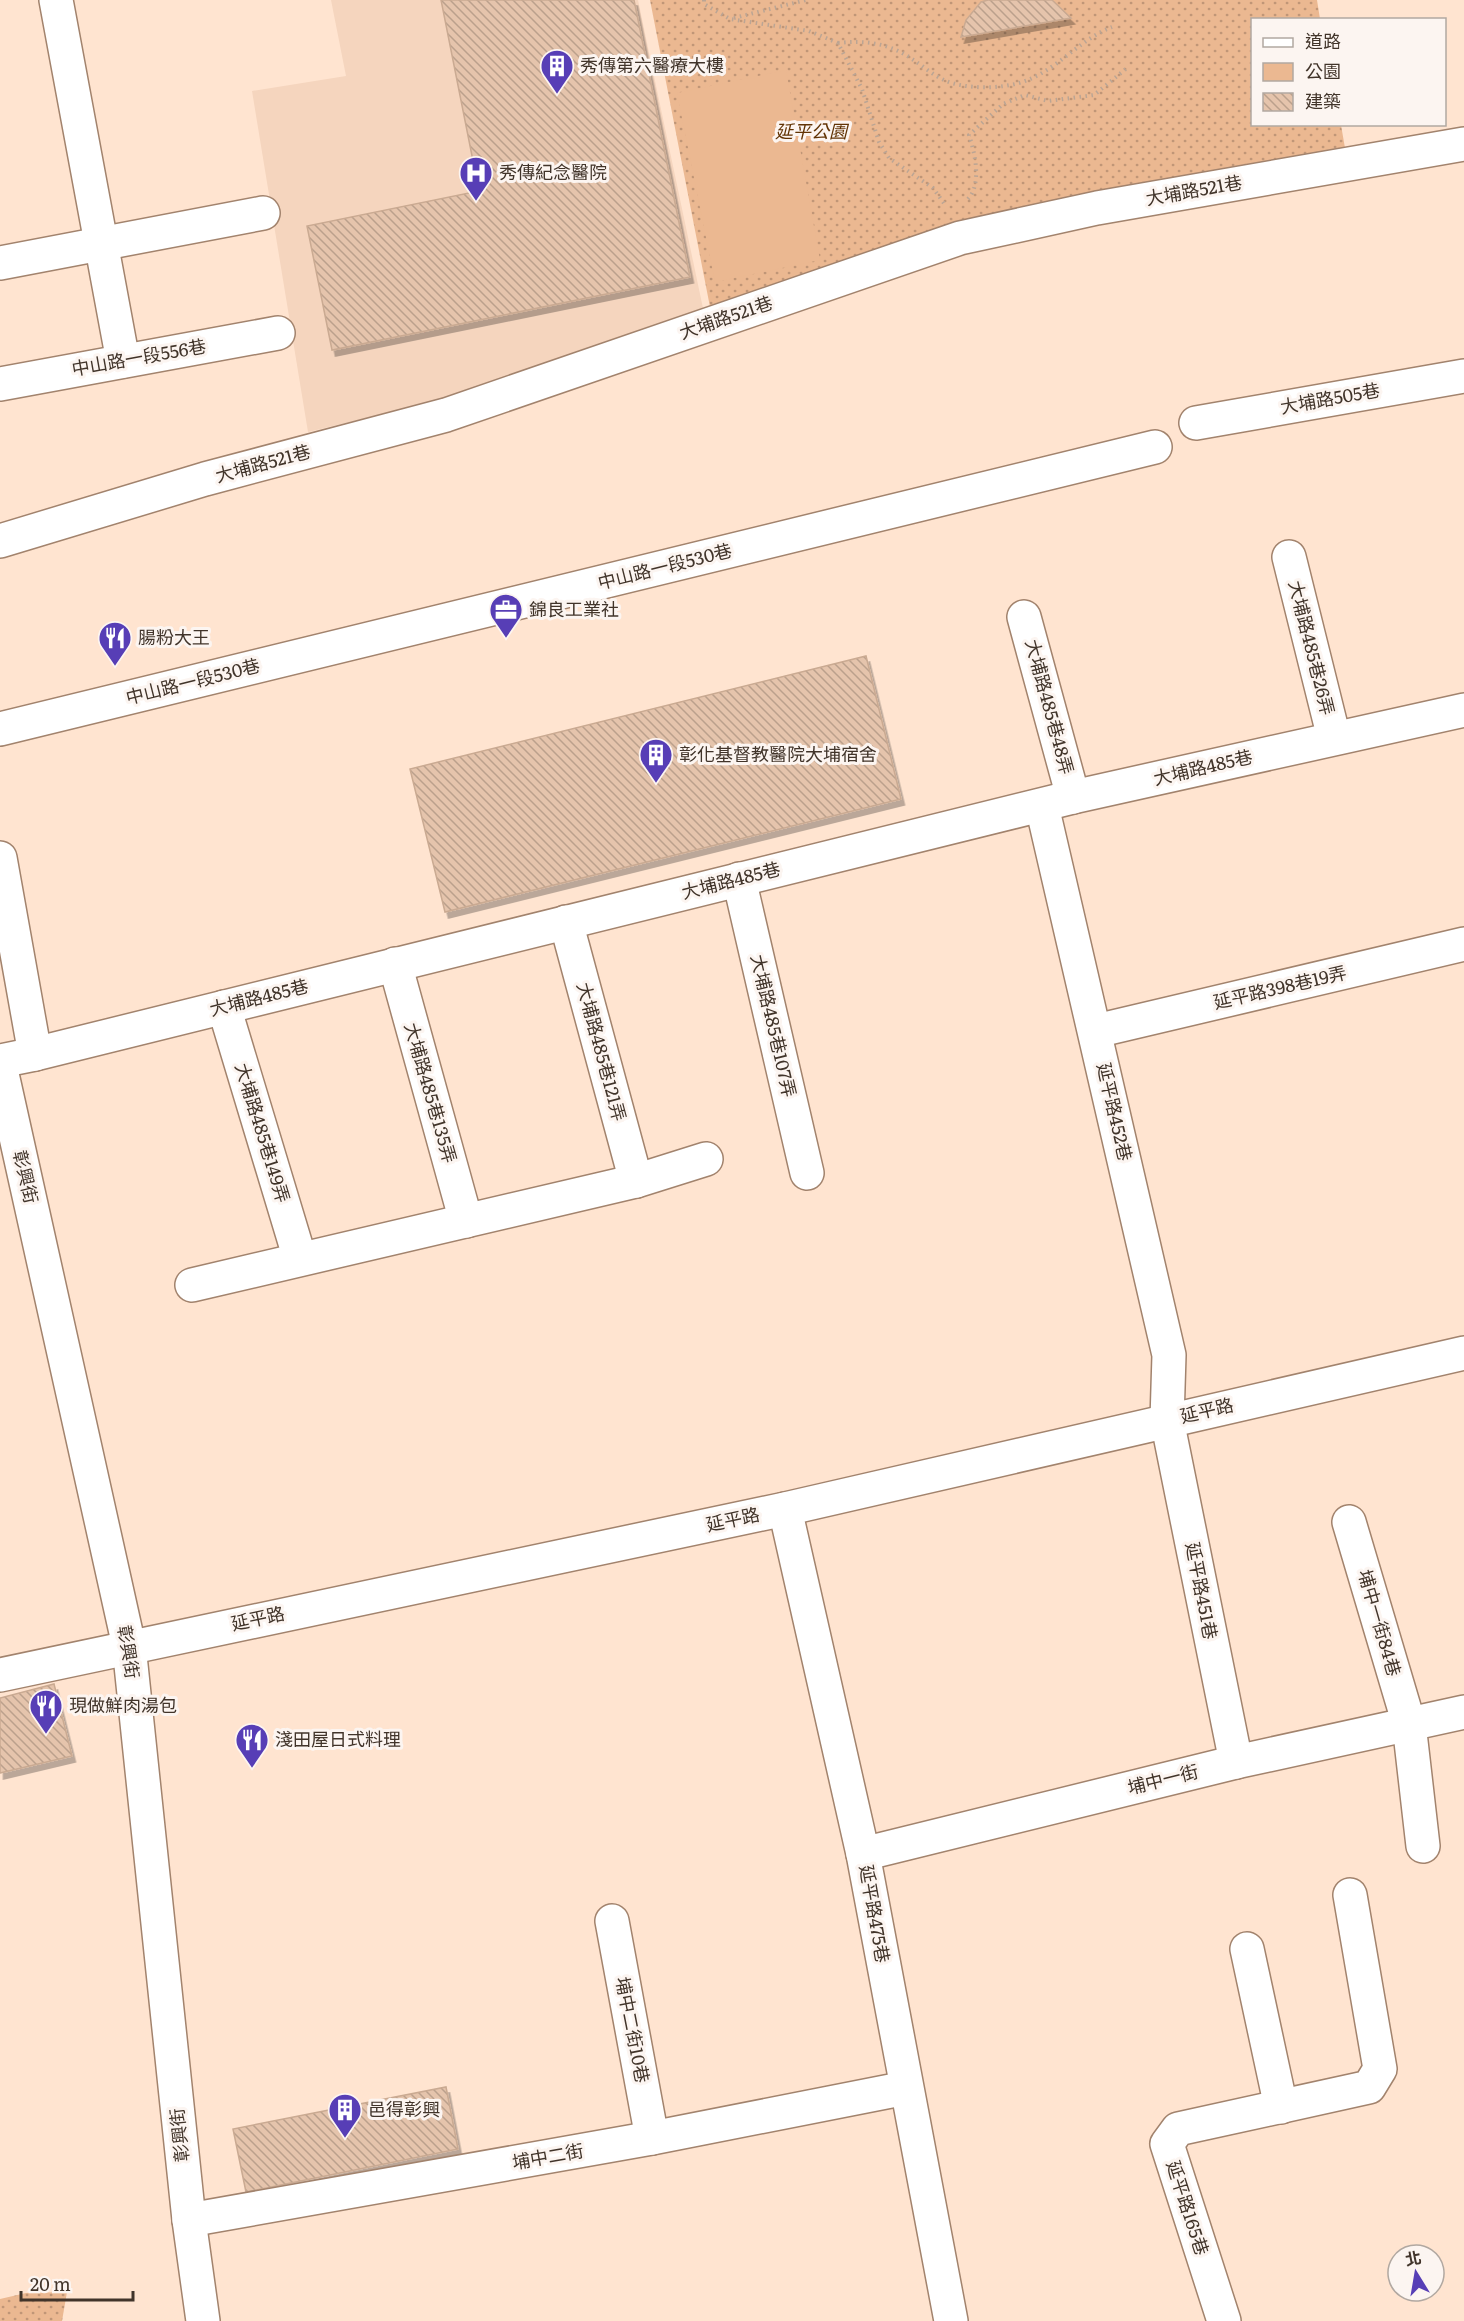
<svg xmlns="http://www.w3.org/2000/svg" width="1464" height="2321" font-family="Literata,'Noto Sans TC',serif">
  <defs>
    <pattern id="green-dots" width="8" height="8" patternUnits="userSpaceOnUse" patternTransform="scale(1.5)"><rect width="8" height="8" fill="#ebb891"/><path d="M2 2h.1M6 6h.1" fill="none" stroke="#c09677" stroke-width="1.8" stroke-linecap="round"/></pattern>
    <pattern id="building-back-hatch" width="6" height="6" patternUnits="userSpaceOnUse" patternTransform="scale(1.5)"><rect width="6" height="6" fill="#e5c4ac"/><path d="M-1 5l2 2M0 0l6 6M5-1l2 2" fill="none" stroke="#bba08c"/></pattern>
    <filter id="shadow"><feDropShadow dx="3.5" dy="6" stdDeviation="0" flood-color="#0004"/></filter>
  </defs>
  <rect width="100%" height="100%" fill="#ffe4d0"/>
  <polygon fill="#f5d5be" points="331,0 638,0 704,313 436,401 308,432 252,91 346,76"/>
  <g fill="url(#green-dots)">
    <polygon points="650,0 1317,0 1320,19 1252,20 1252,124 1341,125 1345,148 955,222 710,307"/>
    <polygon points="67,2292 62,2321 0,2321 0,2299 26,2293"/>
  </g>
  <polygon fill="#ebb891" points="786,70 820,260 715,282 677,93"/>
  <g fill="url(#building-back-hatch)" stroke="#caaa92" stroke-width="1.5" filter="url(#shadow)">
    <polygon points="441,0 634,0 690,277 332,350 307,226 479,191"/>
    <polygon points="988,0 1052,0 1071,18 961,37 966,20 981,2"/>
    <polygon points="866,656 901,799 445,912 410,769"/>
    <polygon points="54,1684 72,1756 0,1773 0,1698"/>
    <polygon points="446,2087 458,2149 246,2192 233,2129"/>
  </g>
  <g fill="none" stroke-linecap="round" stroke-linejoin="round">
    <g stroke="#a2836d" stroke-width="36">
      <g id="minor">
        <polyline points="56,0 123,361"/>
        <polyline points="0,263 263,213"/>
        <polyline points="0,384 278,333"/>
        <polyline points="1196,423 1464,376"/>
        <polyline points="0,541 205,479 446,415 960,238 1097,208 1464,144"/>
        <polyline points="1289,557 1334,738"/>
        <polyline points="1024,617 1073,797"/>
        <polyline points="0,729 1155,447"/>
        <polyline points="1042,806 1169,1355 1167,1420 1236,1762"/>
        <polyline points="0,858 35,1054"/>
        <polyline points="739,879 807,1173"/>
        <polyline points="566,922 636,1181"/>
        <polyline points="395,964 466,1221"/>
        <polyline points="224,1007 300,1259"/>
        <polyline points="1096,1031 1464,944"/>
        <polyline points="0,1061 35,1054 1073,797 1464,710"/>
        <polyline points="0,1065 129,1646 189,2220 203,2321"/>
        <polyline points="192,1285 636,1181 706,1159"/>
        <polyline points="785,1509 863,1854 951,2321"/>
        <polyline points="1349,1522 1409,1724 1423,1846"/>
        <polyline points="0,1675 785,1509 1464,1353"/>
        <polyline points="863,1854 1236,1762 1464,1712"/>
        <polyline points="612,1921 652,2138"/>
        <polyline points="1247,1949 1281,2107"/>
        <polyline points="189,2220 652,2138 906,2088"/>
        <polyline points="1224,2321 1167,2144 1178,2129 1369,2087 1380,2069 1350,1895"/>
      </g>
    </g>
    <g stroke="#bba594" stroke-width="4" stroke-dasharray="1.5 4.5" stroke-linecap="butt">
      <polyline points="704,0 704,4 730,19 809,31 838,43 862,89 879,142 889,158 933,188 946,206"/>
      <polyline points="734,18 806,0"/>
      <path d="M 838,43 C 865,40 889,43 912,59 C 923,66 934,76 946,81 C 966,89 998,89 1019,83 C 1055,73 1078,40 1112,27"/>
      <path d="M 968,199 C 982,184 975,153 969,135 L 1003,104 L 1025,95 L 1048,101 L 1094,95 L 1127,68"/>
    </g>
    <use href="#minor" stroke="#fff" stroke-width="33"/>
  </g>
  <defs>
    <g id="building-pin" transform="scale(1.725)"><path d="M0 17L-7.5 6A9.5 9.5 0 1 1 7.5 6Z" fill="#573eb6" stroke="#fcf5f1"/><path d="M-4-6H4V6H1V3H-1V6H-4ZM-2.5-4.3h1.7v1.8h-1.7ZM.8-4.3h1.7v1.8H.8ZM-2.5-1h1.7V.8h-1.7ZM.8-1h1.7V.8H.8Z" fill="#fff"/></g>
    <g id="hospital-pin" transform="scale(1.725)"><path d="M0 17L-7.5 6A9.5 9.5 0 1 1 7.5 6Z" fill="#573eb6" stroke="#fcf5f1"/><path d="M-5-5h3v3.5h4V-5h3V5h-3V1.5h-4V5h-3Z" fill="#fff"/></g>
    <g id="office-pin" transform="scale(1.725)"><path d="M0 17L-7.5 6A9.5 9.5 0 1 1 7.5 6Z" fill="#573eb6" stroke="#fcf5f1"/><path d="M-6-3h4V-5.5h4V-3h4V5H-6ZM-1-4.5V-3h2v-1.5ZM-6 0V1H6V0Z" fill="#fff"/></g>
    <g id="restaurant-pin" transform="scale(1.725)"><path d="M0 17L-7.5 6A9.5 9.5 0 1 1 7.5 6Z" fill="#573eb6" stroke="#fcf5f1"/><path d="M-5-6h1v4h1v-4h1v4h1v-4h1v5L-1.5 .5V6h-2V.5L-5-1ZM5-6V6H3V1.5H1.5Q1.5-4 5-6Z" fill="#fff"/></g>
  </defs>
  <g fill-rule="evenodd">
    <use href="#building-pin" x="557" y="66"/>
    <use href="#hospital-pin" x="476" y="173"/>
    <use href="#office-pin" x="506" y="610"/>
    <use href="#restaurant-pin" x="115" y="638"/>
    <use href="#building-pin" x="656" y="755"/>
    <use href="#restaurant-pin" x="46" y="1706"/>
    <use href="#restaurant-pin" x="252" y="1740"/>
    <use href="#building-pin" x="345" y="2110"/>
  </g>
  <g text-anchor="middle" stroke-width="6" stroke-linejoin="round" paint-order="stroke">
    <g font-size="18" fill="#41342a" stroke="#fcf5f1" text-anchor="start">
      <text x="580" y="72">秀傳第六醫療大樓</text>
      <text x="499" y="179">秀傳紀念醫院</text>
      <text x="529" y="616">錦良工業社</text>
      <text x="138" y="644">腸粉大王</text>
      <text x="679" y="761">彰化基督教醫院大埔宿舍</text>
      <text x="69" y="1712">現做鮮肉湯包</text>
      <text x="275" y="1746">淺田屋日式料理</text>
      <text x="368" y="2116">邑得彰興</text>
    </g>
    <g font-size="18" font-style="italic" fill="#613304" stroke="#fcf5f1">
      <text x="811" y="138">延平公園</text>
    </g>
    <g font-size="18" fill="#41342a" stroke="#fcf5f1">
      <text transform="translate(1194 191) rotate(-10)" y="6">大埔路521巷</text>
      <text transform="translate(726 318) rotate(-19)" y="6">大埔路521巷</text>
      <text transform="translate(139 358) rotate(-10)" y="6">中山路一段556巷</text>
      <text transform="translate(1330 399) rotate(-10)" y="6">大埔路505巷</text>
      <text transform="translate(263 464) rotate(-15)" y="6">大埔路521巷</text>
      <text transform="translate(665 567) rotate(-14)" y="6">中山路一段530巷</text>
      <text transform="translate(1311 648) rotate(76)" y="6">大埔路485巷26弄</text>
      <text transform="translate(193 682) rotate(-14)" y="6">中山路一段530巷</text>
      <text transform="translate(1049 707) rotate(75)" y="6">大埔路485巷48弄</text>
      <text transform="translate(1203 768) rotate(-13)" y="6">大埔路485巷</text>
      <text transform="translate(731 881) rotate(-14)" y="6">大埔路485巷</text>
      <text transform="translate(1280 988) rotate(-13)" y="6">延平路398巷19弄</text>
      <text transform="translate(259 998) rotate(-14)" y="6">大埔路485巷</text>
      <text transform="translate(773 1026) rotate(77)" y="6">大埔路485巷107弄</text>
      <text transform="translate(601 1052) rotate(75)" y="6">大埔路485巷121弄</text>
      <text transform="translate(430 1093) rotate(74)" y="6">大埔路485巷135弄</text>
      <text transform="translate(1114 1112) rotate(77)" y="6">延平路452巷</text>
      <text transform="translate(262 1133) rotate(73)" y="6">大埔路485巷149弄</text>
      <text transform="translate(25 1177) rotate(77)" y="6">彰興街</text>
      <text transform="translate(1207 1411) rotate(-13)" y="6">延平路</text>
      <text transform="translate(733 1520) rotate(-12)" y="6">延平路</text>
      <text transform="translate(1201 1591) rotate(79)" y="6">延平路451巷</text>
      <text transform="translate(258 1619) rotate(-12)" y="6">延平路</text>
      <text transform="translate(1379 1623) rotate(74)" y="6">埔中一街84巷</text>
      <text transform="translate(128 1652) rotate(81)" y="6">彰興街</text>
      <text transform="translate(1163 1780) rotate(-14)" y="6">埔中一街</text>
      <text transform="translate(874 1914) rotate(80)" y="6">延平路475巷</text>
      <text transform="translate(632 2030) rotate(79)" y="6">埔中二街10巷</text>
      <text transform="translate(180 2135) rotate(-96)" y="6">彰興街</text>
      <text transform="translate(548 2157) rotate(-10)" y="6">埔中二街</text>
      <text transform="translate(1187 2208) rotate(72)" y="6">延平路165巷</text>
    </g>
  </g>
  <rect x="1251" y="18" width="195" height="108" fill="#fcf5f1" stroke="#b1a8a1" stroke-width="1.5"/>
  <rect x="1263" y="38" width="30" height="9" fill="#ffffff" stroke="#b1a8a1" stroke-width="1.5"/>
  <text x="1305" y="48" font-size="18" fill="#41342a">道路</text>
  <rect x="1263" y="63" width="30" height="18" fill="#ebb891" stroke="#b1a8a1" stroke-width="1.5"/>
  <text x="1305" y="78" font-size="18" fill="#41342a">公園</text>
  <rect x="1263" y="93" width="30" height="18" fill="url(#building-back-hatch)" stroke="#b1a8a1" stroke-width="1.5"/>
  <text x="1305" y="108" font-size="18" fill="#41342a">建築</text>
  <g transform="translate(1416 2273) rotate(349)"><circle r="28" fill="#fcf5f1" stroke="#b1a8a1" stroke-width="1.5"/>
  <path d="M0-4.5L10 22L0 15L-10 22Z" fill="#573eb6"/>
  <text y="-9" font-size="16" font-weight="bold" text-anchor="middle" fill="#41342a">北</text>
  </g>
  <path d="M21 2291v9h112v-9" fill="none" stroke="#41342a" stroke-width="3"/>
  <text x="30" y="2291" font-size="18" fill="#41342a" stroke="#fcf5f1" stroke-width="4.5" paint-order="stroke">20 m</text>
</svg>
